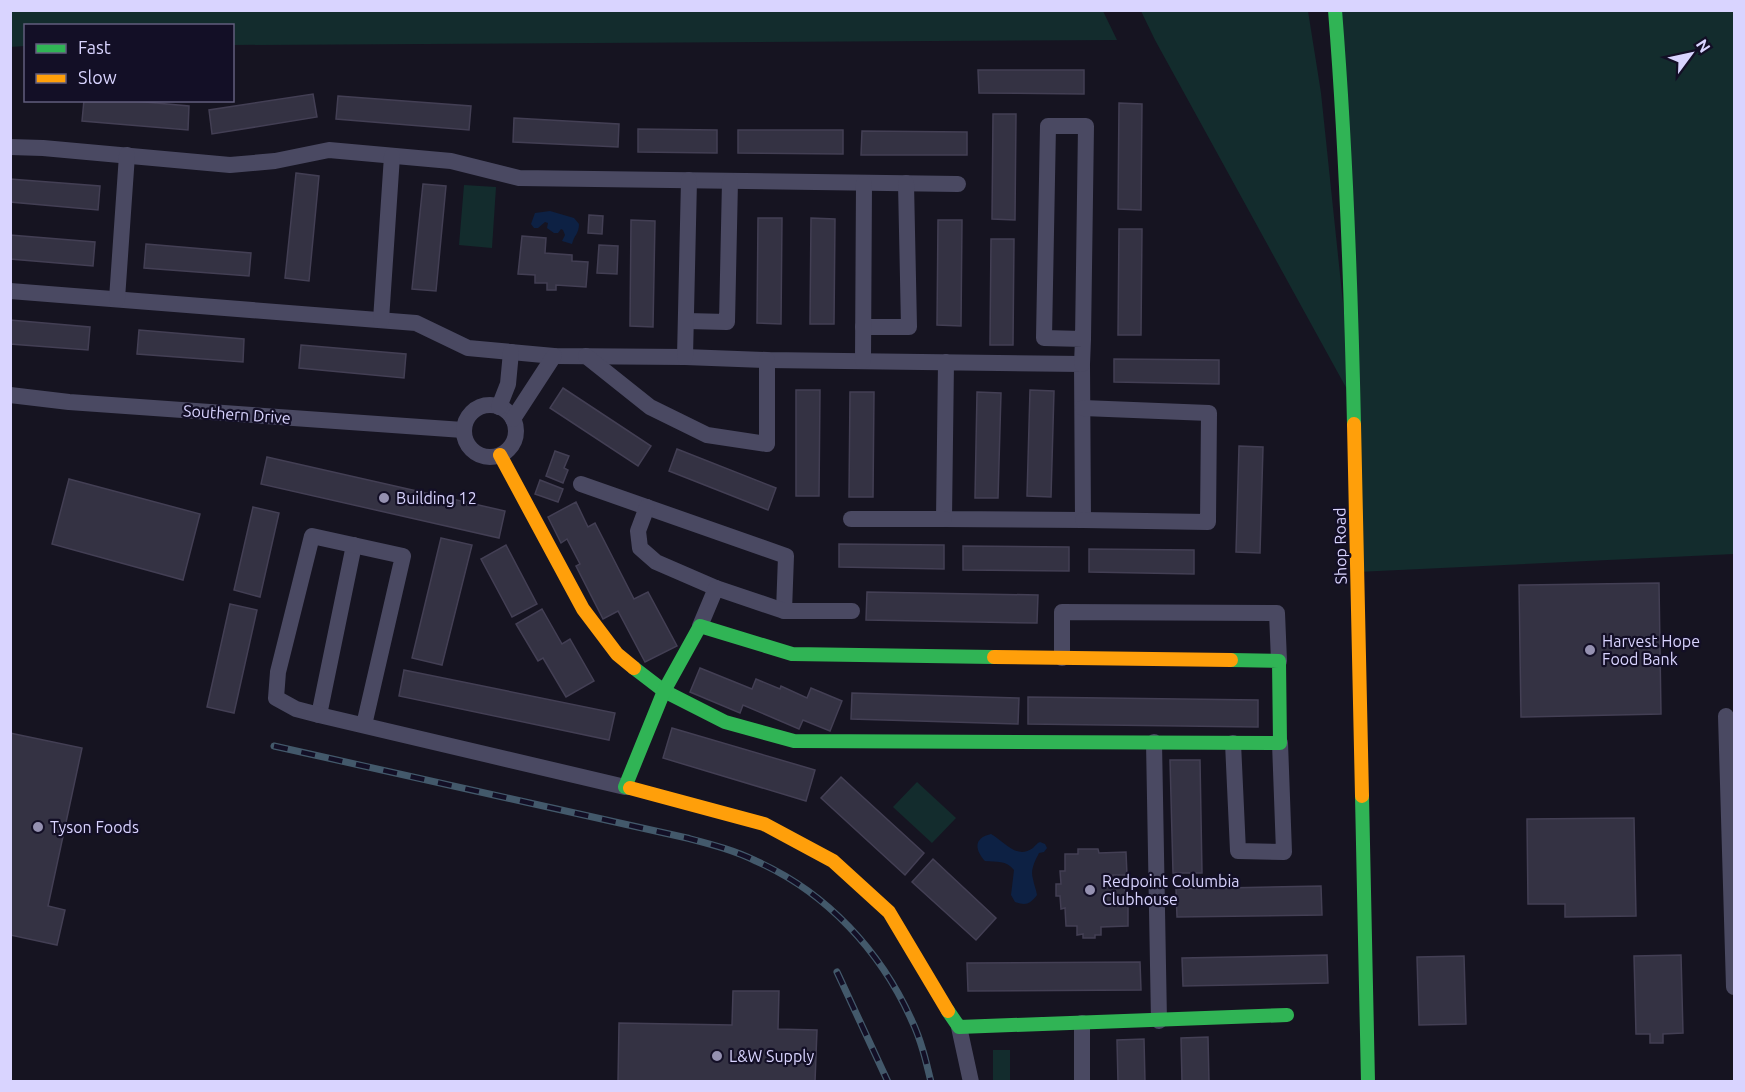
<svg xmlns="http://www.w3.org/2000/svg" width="1745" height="1092" font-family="Ubuntu,sans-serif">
  <rect width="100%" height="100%" fill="#161421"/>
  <g fill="#132c2d">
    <polygon points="1103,11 1117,40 233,45 232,26 26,26 25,46 10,47 11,10"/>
    <polygon points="1141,11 1308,11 1321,93 1352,389 1335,11 1734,11 1734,554 1357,572 1354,402 1155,40"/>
    <polygon points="464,185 496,187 492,248 459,245"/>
    <polygon points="917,782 956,818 932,843 893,807"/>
    <rect x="993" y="1050" width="17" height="31"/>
  </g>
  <g fill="#0d2144">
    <path d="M 550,211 L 574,218 L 579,224 C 579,234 574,235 572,244 L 562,241 L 565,235 L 563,230 L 561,229 L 558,233 L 554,233 L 547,228 L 548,223 L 545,222 L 538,228 L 534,228 L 531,224 L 535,213 Z"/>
    <path d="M 991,834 C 1004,841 1016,860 1033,848 C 1035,846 1037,843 1040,842 L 1045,844 L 1047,848 L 1044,852 L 1039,853 C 1035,861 1030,870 1033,879 C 1034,885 1036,889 1037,895 C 1030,904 1026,906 1015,902 L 1011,895 L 1014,870 C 1006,860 997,862 985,861 C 975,850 973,838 991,834 Z"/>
  </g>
  <g fill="#343243" stroke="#433f54" stroke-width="1.5">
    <polygon points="978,70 1084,70 1084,94 979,93"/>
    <polygon points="313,94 317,117 212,134 209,110"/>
    <polygon points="338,96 471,106 469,130 336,119"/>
    <polygon points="84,100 123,100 189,106 188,130 82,121"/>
    <polygon points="1119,103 1142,104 1141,210 1118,209"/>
    <polygon points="993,114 1016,114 1015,220 992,219"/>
    <polygon points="514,118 619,124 618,147 513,142"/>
    <polygon points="638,129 717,130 717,153 638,152"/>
    <polygon points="738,130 843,130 843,154 738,153"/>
    <polygon points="862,131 967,132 967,155 861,155"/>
    <polygon points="296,173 319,176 309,281 285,278"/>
    <polygon points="10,179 100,186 98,210 10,202"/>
    <polygon points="423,184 446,186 436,291 412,289"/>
    <polygon points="589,215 603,216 602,234 588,233"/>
    <polygon points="758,218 782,218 781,324 757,323"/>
    <polygon points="811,218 835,219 834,324 810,324"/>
    <polygon points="631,220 655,221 653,327 630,326"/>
    <polygon points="938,220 962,220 961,326 937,325"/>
    <polygon points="1119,229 1142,229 1141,335 1118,335"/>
    <polygon points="10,235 95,242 93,266 10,259"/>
    <polygon points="522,236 546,238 545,253 572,255 572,261 588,262 586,287 556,285 556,290 547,290 547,283 535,283 535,275 518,274"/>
    <polygon points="991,239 1014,239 1013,345 990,345"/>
    <polygon points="146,244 251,253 249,276 144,268"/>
    <polygon points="599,245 618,246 617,274 597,273"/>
    <polygon points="10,320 90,327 88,350 10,344"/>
    <polygon points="139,330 244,339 243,362 137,354"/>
    <polygon points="301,345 406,354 404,378 299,368"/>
    <polygon points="1114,359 1219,360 1219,384 1114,382"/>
    <polygon points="563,388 651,446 638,466 550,408"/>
    <polygon points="796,390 820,390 819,496 796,496"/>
    <polygon points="1030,390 1054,391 1051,497 1027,496"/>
    <polygon points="850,392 874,392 873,497 849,497"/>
    <polygon points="977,392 1001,393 998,498 975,498"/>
    <polygon points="1239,446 1263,447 1260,553 1236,552"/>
    <polygon points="677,449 776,488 768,510 669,471"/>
    <polygon points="555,451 569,456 564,468 568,470 563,483 546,476"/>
    <polygon points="267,457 505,511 499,538 261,484"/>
    <polygon points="69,479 200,514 183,580 52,544"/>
    <polygon points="540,480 563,489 558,502 535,494"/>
    <polygon points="576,502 588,527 595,523 634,599 648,592 677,646 645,662 618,611 603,619 576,566 580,564 567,539 561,543 548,517"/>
    <polygon points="253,507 279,513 260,597 234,590"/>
    <polygon points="441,538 472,545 442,665 412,658"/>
    <polygon points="839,544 944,545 944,569 839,567"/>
    <polygon points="506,545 537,604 512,617 481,559"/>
    <polygon points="963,546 1069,547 1069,571 963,570"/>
    <polygon points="1089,549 1194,550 1194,574 1089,572"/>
    <polygon points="1659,583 1661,714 1521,717 1519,585"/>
    <polygon points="867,592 1038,595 1037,623 866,620"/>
    <polygon points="230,604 257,610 234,713 207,707"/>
    <polygon points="542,609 562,644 570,639 594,681 566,697 543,658 538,661 516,624"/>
    <polygon points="700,668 752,689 756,679 780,689 781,686 807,698 811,688 842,701 830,731 803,720 799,729 743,705 740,713 690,692"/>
    <polygon points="404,670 615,713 609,740 399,696"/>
    <polygon points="852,693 1019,698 1018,724 851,719"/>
    <polygon points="1028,697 1258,700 1258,727 1028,724"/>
    <polygon points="672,728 815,770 806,801 663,758"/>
    <polygon points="10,733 82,748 48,906 65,910 57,945 10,935"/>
    <polygon points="1170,760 1200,760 1202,873 1173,873"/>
    <polygon points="841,777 924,853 905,875 821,798"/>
    <polygon points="1634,818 1636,916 1565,917 1565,904 1528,904 1527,819"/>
    <polygon points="1078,849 1098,849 1099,853 1126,852 1127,875 1113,875 1113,882 1124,881 1125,897 1113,897 1114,904 1128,904 1128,926 1101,927 1101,935 1095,935 1095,938 1083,938 1083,934 1077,935 1077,926 1066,926 1065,908 1061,909 1060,896 1056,896 1056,884 1061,884 1060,871 1065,871 1065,854 1078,854"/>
    <polygon points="933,859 996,918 976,940 912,882"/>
    <polygon points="1321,886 1322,915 1177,917 1176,889"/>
    <polygon points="1327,955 1328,983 1183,986 1182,958"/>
    <polygon points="1681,955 1683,1033 1663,1034 1663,1043 1650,1043 1650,1034 1636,1034 1634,956"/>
    <polygon points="1464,956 1466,1024 1419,1025 1417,957"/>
    <polygon points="1140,962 1141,990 968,991 967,963"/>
    <polygon points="733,991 779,991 778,1029 817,1030 815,1082 618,1082 619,1023 732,1025"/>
    <polygon points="1208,1037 1209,1082 1182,1082 1181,1038"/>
    <polygon points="1144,1039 1145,1082 1118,1082 1117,1040"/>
  </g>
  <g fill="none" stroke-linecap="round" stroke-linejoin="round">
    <g stroke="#4a4962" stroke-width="16">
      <polyline points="10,147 43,148 230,165 275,161 329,150 451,161 519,178 958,184"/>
      <polyline points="10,291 416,323 468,348 554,356 685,357 767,360 1082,364 1083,520 944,519 946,362"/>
      <polyline points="117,299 127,155"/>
      <polyline points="381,320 392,156"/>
      <polyline points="687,321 727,322 730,181"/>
      <polyline points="863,327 909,327 906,183"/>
      <polyline points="586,356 650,407 707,435 767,444 767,360"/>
      <polyline points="685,357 689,180"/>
      <polyline points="863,361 864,183"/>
      <polyline points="1082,364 1083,339 1086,126 1048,126 1044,338 1083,339"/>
      <polyline points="10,395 69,402 463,430"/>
      <circle cx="490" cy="431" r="26"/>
      <polyline points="499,407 508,384 511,352"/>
      <polyline points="1083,408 1209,413 1208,522 1083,520"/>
      <polyline points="513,419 554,356"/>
      <polyline points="581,484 786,556 784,611"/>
      <polyline points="647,507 638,531 640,548 656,562 716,588"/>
      <polyline points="851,519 944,519"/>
      <polyline points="700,626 716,588 784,611 852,611"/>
      <polyline points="1062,658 1062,612 1277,613 1279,661"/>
      <polyline points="319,715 354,545"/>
      <polyline points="1726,716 1734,987"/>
      <polyline points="364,725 403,556 312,536 278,672 276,698 296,709 319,715 625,787"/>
      <polyline points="1154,742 1159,1021"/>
      <polyline points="1233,743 1238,851 1284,852 1280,743"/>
      <polyline points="959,1027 971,1082"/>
      <polyline points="1082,1082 1082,1023"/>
    </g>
    <g stroke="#30b455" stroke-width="14">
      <path d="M 1335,10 C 1346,148 1351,286 1354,424"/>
      <polyline points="634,668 664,691 725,722 794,741 1280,743 1279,661 1231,660"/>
      <polyline points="630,788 625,787 664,691 700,626 792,654 994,657"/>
      <polyline points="1362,796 1368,1082"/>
      <polyline points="948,1011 959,1027 1287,1015"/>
    </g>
    <g stroke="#ff9f0a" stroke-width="14">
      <polyline points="1354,424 1362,796"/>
      <polyline points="500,455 583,609 617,654 634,668"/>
      <polyline points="994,657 1231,660"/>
      <polyline points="630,788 764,824 833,861 889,912 948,1011"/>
    </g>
    <g stroke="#43596b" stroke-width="7">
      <g id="rail">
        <path d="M 274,746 L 687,838 C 710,844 734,850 756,861 C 826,892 881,951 912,1021 C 921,1040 926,1061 931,1082"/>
        <polyline points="837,972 888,1082"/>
      </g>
    </g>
    <use href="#rail" stroke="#130f26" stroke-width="4.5" stroke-dasharray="14" stroke-linecap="butt"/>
  </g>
  <g fill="#9591b1" stroke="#130f26" stroke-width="2">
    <circle cx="384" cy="498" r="6"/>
    <circle cx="1590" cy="650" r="6"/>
    <circle cx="38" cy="827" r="6"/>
    <circle cx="1090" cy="890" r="6"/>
    <circle cx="717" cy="1056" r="6"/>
  </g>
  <g text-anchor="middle" stroke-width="4.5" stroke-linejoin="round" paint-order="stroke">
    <g font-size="16" fill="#d9d4ff" stroke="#130f26">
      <text transform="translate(237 414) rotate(4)" y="6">Southern Drive</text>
      <text transform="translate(1340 546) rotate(-91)" y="6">Shop Road</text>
    </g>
    <g font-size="16" fill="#d9d4ff" stroke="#130f26" text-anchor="start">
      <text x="396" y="504">Building 12</text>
      <text x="1602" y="647">Harvest Hope<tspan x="1602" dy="18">Food Bank</tspan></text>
      <text x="50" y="833">Tyson Foods</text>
      <text x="1102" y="887">Redpoint Columbia<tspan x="1102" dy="18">Clubhouse</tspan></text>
      <text x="729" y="1062">L&amp;W Supply</text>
    </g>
  </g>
  <rect width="1745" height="1092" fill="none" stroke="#d9d4ff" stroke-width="24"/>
  <rect x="24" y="24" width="210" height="78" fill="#130f26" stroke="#625e7d" stroke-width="1.5"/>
  <rect x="36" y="44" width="30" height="9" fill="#30b455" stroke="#625e7d" stroke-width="1.5"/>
  <text x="78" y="54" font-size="18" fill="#d9d4ff">Fast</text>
  <rect x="36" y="74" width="30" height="9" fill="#ff9f0a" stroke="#625e7d" stroke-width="1.5"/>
  <text x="78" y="84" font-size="18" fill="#d9d4ff">Slow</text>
  <g transform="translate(1691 54) rotate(57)" stroke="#130f26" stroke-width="4.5" paint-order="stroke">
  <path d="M0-4.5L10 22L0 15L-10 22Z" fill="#d9d4ff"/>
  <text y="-9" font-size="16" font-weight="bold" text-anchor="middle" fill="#d9d4ff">N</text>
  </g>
</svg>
